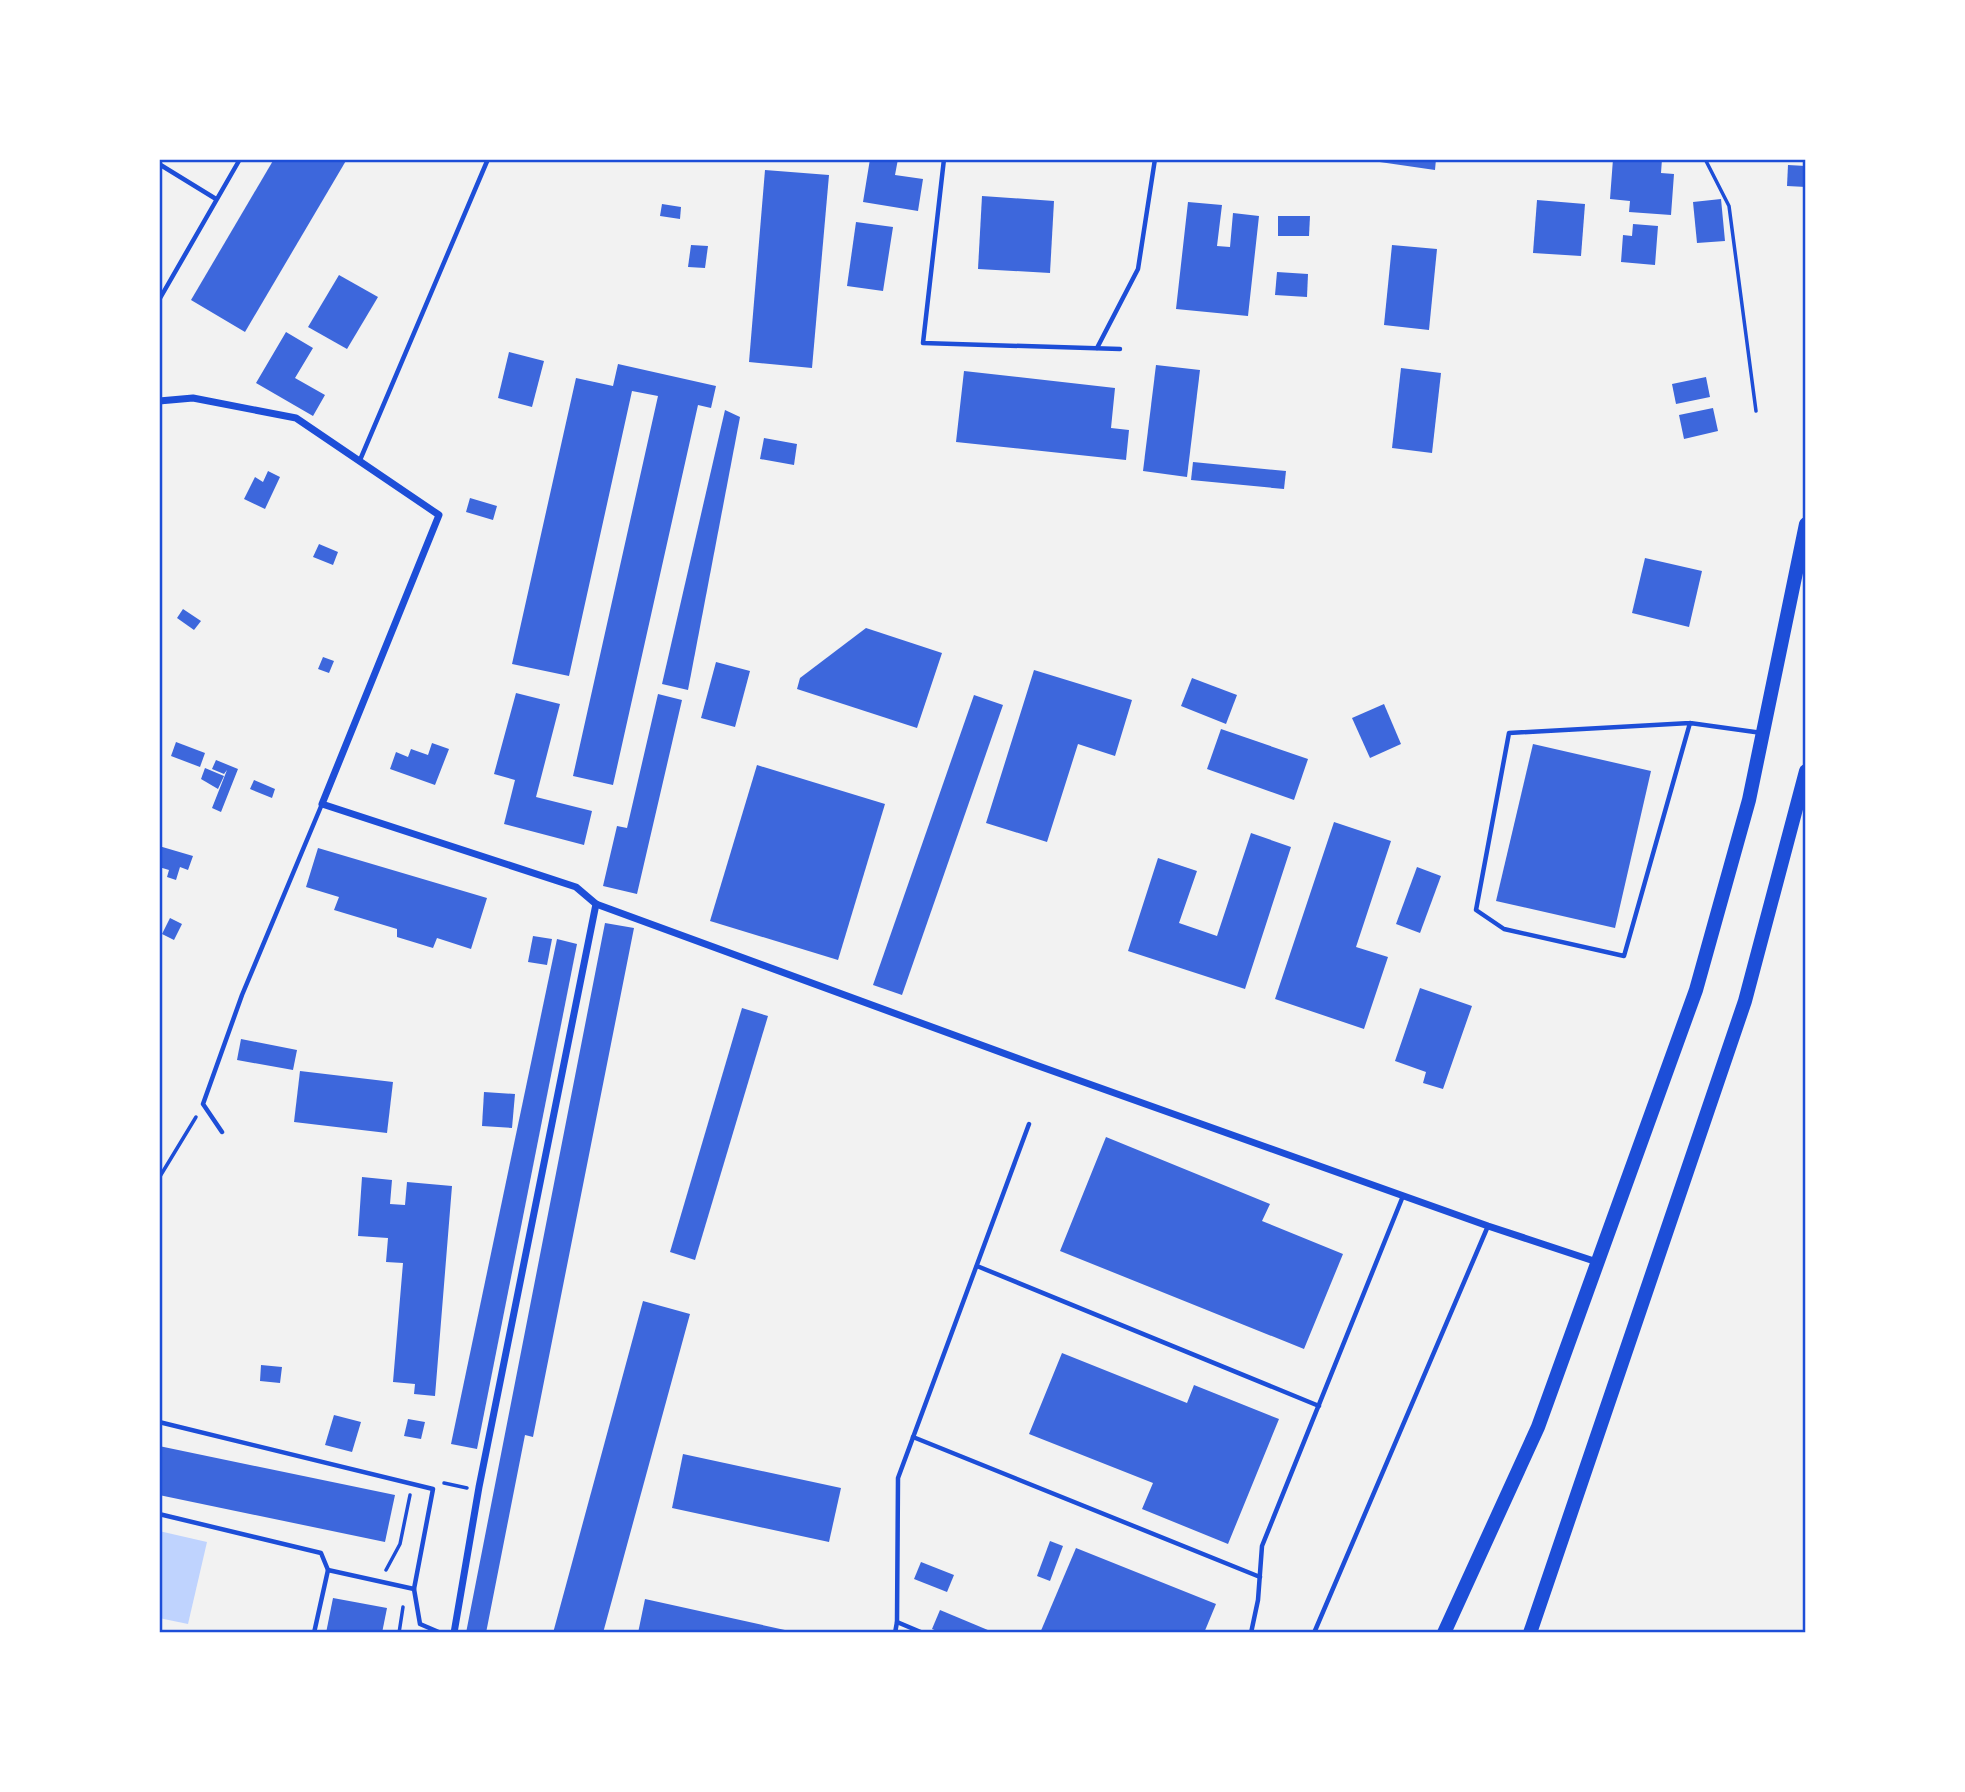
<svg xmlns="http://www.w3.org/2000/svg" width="1965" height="1792" font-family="Arial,sans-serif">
  <rect width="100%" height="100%" fill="#f2f2f2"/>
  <polygon fill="#bfd3fe" points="159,1531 207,1542 188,1624 159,1618"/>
  <g fill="#3d67dc">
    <polygon points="274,159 347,159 245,332 191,300"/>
    <polygon points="870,159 898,159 895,175 923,179 918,211 863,202"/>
    <polygon points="1359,159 1436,159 1435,170"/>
    <polygon points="1613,159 1662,159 1661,173 1674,174 1671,215 1629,212 1630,201 1610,199"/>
    <polygon points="1788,165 1806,166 1806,187 1787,186"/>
    <polygon points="765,170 829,175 812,368 749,362"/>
    <polygon points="982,196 1054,201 1050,273 978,269"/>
    <polygon points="1721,199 1725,241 1697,243 1693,202"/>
    <polygon points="1537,200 1585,204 1581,256 1533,253"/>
    <polygon points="1188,202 1222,205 1217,246 1230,247 1233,213 1259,216 1248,316 1176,309"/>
    <polygon points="662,204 681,207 680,219 660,216"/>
    <polygon points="1278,216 1310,216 1309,236 1278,236"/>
    <polygon points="856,222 893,227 883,291 847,286"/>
    <polygon points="1633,224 1658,226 1655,265 1621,262 1623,235 1632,236"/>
    <polygon points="691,245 708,246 705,268 688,267"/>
    <polygon points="1392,245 1437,249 1429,330 1384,325"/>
    <polygon points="1277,272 1308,274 1307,297 1275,295"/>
    <polygon points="339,275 378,297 347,349 308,327"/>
    <polygon points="286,332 313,348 295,378 325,395 313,416 256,383"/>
    <polygon points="509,352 544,361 532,407 498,398"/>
    <polygon points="618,364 716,386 711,408 698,405 613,785 573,776 658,396 632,391 569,676 512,664 576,378 613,386"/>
    <polygon points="1156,365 1200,370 1187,477 1143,471"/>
    <polygon points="1401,368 1441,373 1432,453 1392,448"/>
    <polygon points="964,371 1115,388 1111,428 1129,430 1126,460 956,442"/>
    <polygon points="1706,377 1710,397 1676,404 1672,384"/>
    <polygon points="1713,408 1718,431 1684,439 1679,415"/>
    <polygon points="725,410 740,417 688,690 662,684"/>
    <polygon points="764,438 797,444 794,465 760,459"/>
    <polygon points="1193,462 1286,471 1284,489 1191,480"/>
    <polygon points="268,471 280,477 265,509 244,499 255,477 263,482"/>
    <polygon points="470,498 497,506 493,520 466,512"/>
    <polygon points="319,544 338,552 333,565 313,557"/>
    <polygon points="1645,558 1702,571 1689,627 1632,613"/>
    <polygon points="183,609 201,621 194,630 177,618"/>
    <polygon points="866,628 942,653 917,728 797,689 800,678"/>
    <polygon points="323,657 334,661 329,673 318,669"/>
    <polygon points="716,662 750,671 735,727 701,718"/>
    <polygon points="1034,670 1132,700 1115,756 1078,744 1047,842 986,823"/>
    <polygon points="1192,678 1237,695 1226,724 1181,706"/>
    <polygon points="516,693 560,704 536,797 592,811 584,845 504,824 515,780 494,774"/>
    <polygon points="658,694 682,700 637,894 603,886 617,826 627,828"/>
    <polygon points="974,695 1003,705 902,995 873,985"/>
    <polygon points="1384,704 1401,744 1370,758 1352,718"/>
    <polygon points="1221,729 1308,759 1294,800 1207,769"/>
    <polygon points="176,742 205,753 200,767 171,756"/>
    <polygon points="432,743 449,749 435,785 390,769 396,752 408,757 411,749 428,755"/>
    <polygon points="1533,744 1651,771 1615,928 1496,901"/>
    <polygon points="216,760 238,769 221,812 212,808 227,770 224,774 212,769"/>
    <polygon points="757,765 885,804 838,960 710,921"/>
    <polygon points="205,768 224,776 218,789 201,779"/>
    <polygon points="254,780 275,789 272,798 250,789"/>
    <polygon points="1334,822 1391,841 1356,947 1388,957 1364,1029 1275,999"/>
    <polygon points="1251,833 1291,847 1245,989 1128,951 1158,858 1197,871 1179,923 1217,936"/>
    <polygon points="159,846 193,856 188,870 180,867 176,880 167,877 169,870 159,867"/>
    <polygon points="318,848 487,898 471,949 437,938 433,948 397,937 397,929 334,910 339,897 306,887"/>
    <polygon points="1417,867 1441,876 1420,933 1396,924"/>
    <polygon points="170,918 182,924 174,940 162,934"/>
    <polygon points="605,923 634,928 533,1437 525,1435 486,1633 466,1633"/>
    <polygon points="533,936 552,939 547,965 528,962"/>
    <polygon points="557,939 577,944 477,1449 451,1444"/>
    <polygon points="1420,988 1472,1006 1443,1089 1423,1083 1426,1072 1395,1061"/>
    <polygon points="742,1008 768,1016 695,1260 670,1252"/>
    <polygon points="241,1039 297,1050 293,1070 237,1060"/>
    <polygon points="300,1071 393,1082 387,1133 294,1122"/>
    <polygon points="484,1092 515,1094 512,1128 482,1126"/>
    <polygon points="1106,1137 1270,1204 1262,1221 1343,1254 1304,1349 1060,1251"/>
    <polygon points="362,1177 392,1180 390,1204 405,1205 407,1182 452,1186 435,1396 414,1394 415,1384 393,1382 403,1263 386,1262 388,1238 358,1236"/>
    <polygon points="643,1301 690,1314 603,1633 553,1633"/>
    <polygon points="1062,1353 1187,1403 1194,1385 1279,1419 1228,1544 1142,1509 1153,1483 1029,1434"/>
    <polygon points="261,1365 282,1367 280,1383 260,1381"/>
    <polygon points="334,1415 361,1422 352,1452 325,1445"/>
    <polygon points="408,1419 425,1422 421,1439 404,1436"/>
    <polygon points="159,1446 395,1495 385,1542 159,1495"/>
    <polygon points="683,1454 841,1488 829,1542 672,1508"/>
    <polygon points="1050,1541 1063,1546 1050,1581 1037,1576"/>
    <polygon points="1076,1548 1216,1604 1204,1633 1040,1633"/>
    <polygon points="921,1562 954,1575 947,1592 914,1579"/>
    <polygon points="333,1598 387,1608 382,1633 326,1633"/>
    <polygon points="645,1599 794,1632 793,1633 638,1633"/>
    <polygon points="940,1610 995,1633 942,1633 932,1629"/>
  </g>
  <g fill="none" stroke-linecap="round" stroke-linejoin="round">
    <g stroke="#1d4ed8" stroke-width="3.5">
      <polyline points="1705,159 1729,206 1756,411"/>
      <polyline points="159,1178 196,1117"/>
      <polyline points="444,1483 467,1488"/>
      <polyline points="386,1570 400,1544 410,1495"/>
      <polyline points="399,1633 403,1607"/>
    </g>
    <g stroke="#1d4ed8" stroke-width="4.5">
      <polyline points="944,159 923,343 1120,349"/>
      <polyline points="159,164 216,199"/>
      <polyline points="159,300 240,159"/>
      <polyline points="1097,348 1138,269 1155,159"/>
      <polyline points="360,460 488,159"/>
      <polyline points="1690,723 1624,956 1504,929 1476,910 1509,733 1690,723 1762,733"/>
      <polyline points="222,1132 203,1104 242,995 322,804"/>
      <polyline points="977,1266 1319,1406"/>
      <polyline points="159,1422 433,1489 414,1589 328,1570 314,1633"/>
      <polyline points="913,1437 1260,1577"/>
      <polyline points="159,1514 321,1553 328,1570"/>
      <polyline points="414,1589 420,1624 441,1633"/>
      <polyline points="897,1622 923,1633"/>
      <polyline points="895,1633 897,1622 898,1478 1029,1124"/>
      <polyline points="1251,1633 1258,1600 1262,1546 1403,1196"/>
      <polyline points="1314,1633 1488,1226"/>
    </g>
    <g stroke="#1d4ed8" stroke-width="7">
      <polyline points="159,401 193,398 296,418 439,515 322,804 576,887 596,904 1033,1064 1488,1226 1597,1262"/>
      <polyline points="454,1633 479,1487 596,904"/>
    </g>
    <g stroke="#1d4ed8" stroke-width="14">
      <polyline points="1444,1633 1538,1427 1696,990 1749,800 1806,524"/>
      <polyline points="1530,1633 1745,1001 1806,771"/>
    </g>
  </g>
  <rect width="1965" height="1792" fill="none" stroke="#ffffff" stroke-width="322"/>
  <rect x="161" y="161" width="1643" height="1470" fill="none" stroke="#1d4ed8" stroke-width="2.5"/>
</svg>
